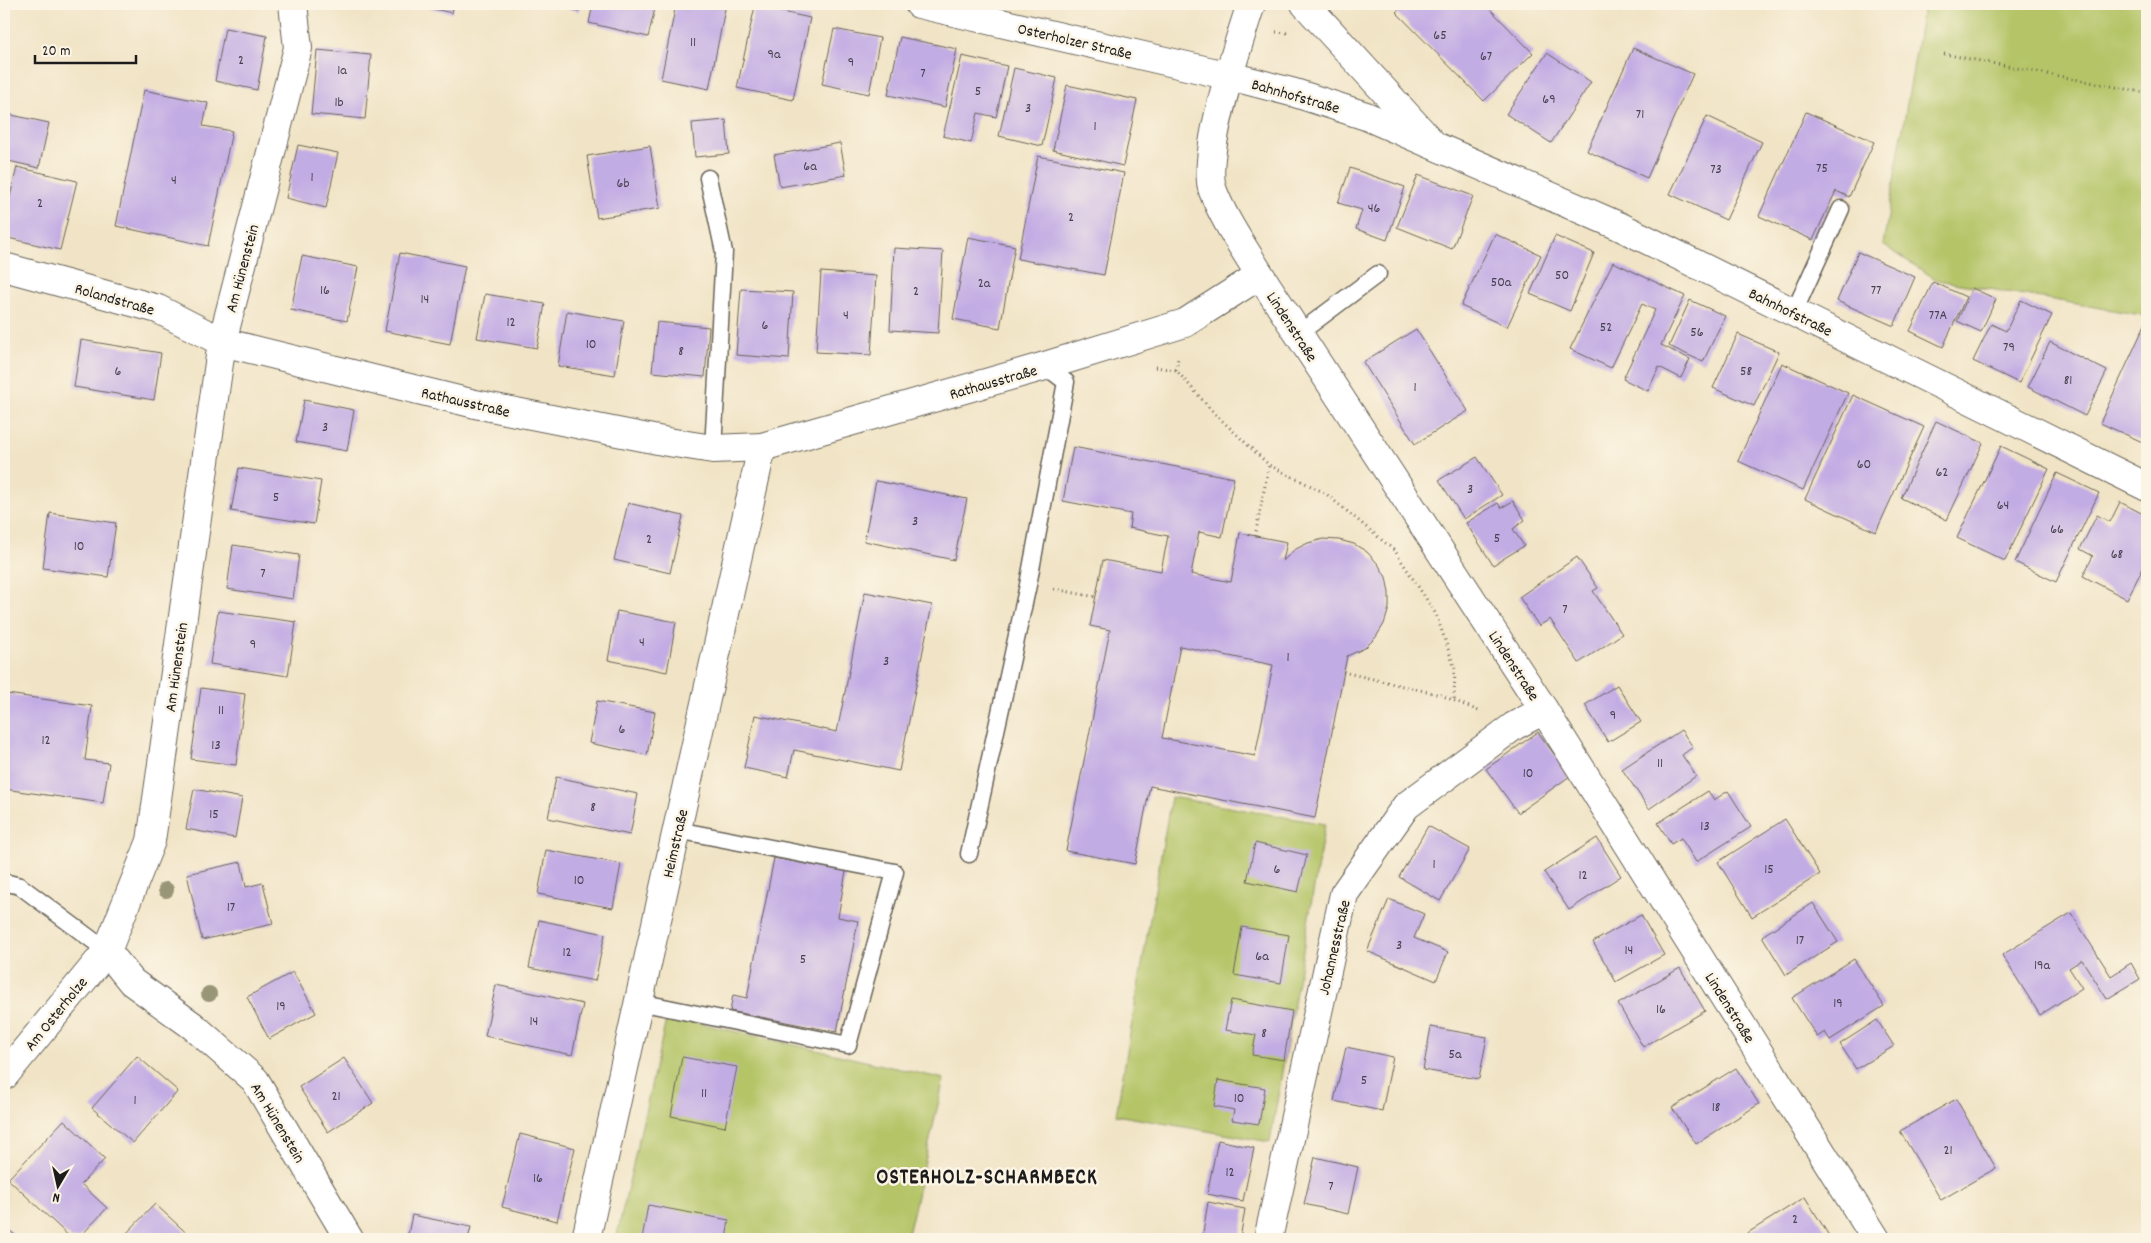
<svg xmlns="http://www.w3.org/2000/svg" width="2151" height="1243" font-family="Dekko,sans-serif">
  <rect width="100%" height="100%" fill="#fcf5e5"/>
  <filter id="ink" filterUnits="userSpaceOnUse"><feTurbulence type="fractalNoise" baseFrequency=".02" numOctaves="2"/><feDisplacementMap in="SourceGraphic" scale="10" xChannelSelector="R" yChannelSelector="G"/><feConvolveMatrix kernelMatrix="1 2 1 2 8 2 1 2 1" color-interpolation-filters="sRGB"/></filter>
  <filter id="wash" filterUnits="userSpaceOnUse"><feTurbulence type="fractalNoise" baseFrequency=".0096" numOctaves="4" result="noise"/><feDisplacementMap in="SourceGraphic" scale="20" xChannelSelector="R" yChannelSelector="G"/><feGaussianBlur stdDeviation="1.12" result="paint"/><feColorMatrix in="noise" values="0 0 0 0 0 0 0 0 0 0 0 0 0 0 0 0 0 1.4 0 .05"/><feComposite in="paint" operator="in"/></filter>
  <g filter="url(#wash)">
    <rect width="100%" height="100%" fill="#f1e4c6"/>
    <g fill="#b4c466" stroke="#687041">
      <polygon points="1924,4 2147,4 2147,316 1937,280 1883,245"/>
      <polygon points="1171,797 1325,824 1270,1142 1116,1115"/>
      <polygon points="667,1016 944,1079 907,1239 616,1239"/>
    </g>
    <g id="blocks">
      <g fill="#c2ace4" fill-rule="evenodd">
        <polygon points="422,4 454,4 452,13 421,6"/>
        <polygon points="548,4 580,4 579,11"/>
        <polygon points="593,4 656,4 648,37 589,23"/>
        <polygon points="676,4 726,4 709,89 661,79"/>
        <polygon points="1405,4 1485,4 1533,53 1484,101 1396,12"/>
        <polygon points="755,6 810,18 793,100 737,88"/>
        <polygon points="225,28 267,36 257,90 215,81"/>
        <polygon points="834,29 880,38 869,94 822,84"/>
        <polygon points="900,37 957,49 945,107 888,95"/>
        <polygon points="1633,48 1693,74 1647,178 1587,151"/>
        <polygon points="317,50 371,55 365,119 311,114"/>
        <polygon points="1547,53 1591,82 1551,143 1506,114"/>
        <polygon points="962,56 1007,66 996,117 978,113 971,143 943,136"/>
        <polygon points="1014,68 1057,78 1042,146 999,136"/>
        <polygon points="1067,85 1137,100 1123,166 1053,150"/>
        <polygon points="144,90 208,103 203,126 232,131 208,246 116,226"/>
        <polygon points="1806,112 1874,142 1849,197 1836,191 1813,240 1759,216"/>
        <polygon points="7,114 49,123 39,168 4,160 4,128"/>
        <polygon points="1707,116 1762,142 1726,220 1670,194"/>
        <polygon points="726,120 729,154 695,157 692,123"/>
        <polygon points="840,143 846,175 780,187 774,155"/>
        <polygon points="298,145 338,153 326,208 286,198"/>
        <polygon points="650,146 660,208 597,218 587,156"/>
        <polygon points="1038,156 1124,173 1104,275 1018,259"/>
        <polygon points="17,167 77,181 60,250 4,237 4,222"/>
        <polygon points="1350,168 1405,187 1387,240 1356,229 1362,210 1338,203"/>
        <polygon points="1418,175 1473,196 1452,249 1397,227"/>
        <polygon points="1495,234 1541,255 1507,327 1461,306"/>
        <polygon points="1555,236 1594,253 1570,311 1530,294"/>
        <polygon points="968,237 1015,246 1000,328 953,319"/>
        <polygon points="894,248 943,251 938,333 890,330"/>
        <polygon points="1858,252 1915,277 1894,326 1837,301"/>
        <polygon points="400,253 465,266 450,344 385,331"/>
        <polygon points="302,256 358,267 347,321 291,310"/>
        <polygon points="1613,262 1685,296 1661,345 1690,359 1681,378 1659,367 1648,391 1623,379 1655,310 1642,304 1611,368 1570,349"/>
        <polygon points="821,272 876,276 871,355 816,352"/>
        <polygon points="1933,282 1966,297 1943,347 1910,331"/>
        <polygon points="1972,288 1996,299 1981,332 1957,321"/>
        <polygon points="741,289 793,292 789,359 736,355"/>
        <polygon points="485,294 545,304 537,348 477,338"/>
        <polygon points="1690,300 1725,316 1703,362 1669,346"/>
        <polygon points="2021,300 2052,315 2019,383 1973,361 1991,324 2006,331"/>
        <polygon points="567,311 624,321 615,375 558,366"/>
        <polygon points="2147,320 2147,444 2100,423"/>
        <polygon points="657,322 709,327 705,377 652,372"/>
        <polygon points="1416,329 1468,411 1415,444 1363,362"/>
        <polygon points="1738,334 1779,352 1754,406 1713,388"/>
        <polygon points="81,340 161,353 154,400 74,387"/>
        <polygon points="2050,342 2107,371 2085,416 2028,387"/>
        <polygon points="1782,363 1848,393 1803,490 1738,461"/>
        <polygon points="1853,395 1924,427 1876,532 1805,499"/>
        <polygon points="304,400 354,410 347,451 296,442"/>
        <polygon points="1936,421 1983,443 1947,520 1901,498"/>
        <polygon points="2001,446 2049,469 2005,561 1957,538"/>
        <path d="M 1073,447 L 1234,478 L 1222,537 L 1199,532 L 1191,574 L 1231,582 L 1240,533 L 1287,542 L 1283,561 L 1294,550 L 1308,543 L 1323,539 L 1339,540 L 1354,544 L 1367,552 L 1378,564 L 1386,577 L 1389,593 L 1389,608 L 1384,624 L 1376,637 L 1365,648 L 1347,656 L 1315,818 L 1150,786 L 1135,864 L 1066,851 L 1110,630 L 1090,626 L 1103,560 L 1161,571 L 1168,536 L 1129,528 L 1131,514 L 1063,501 ZM 1180,646 L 1273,665 L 1255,756 L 1162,738 Z"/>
        <polygon points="1477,457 1502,495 1464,519 1439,480"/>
        <polygon points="239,468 321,481 314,524 231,511"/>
        <polygon points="2057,473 2099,493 2056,582 2015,562"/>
        <polygon points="876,481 967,499 954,560 864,541"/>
        <polygon points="1513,501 1525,520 1513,529 1524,546 1493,565 1466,523 1498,503 1501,508"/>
        <polygon points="2120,502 2147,516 2147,560 2127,599 2083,576 2093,556 2080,549 2097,515 2110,522"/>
        <polygon points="628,503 683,516 670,573 614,560"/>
        <polygon points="50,513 116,523 108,577 43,568"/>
        <polygon points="233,545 299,555 293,599 227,589"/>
        <polygon points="1577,557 1598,588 1593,591 1622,634 1579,663 1550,619 1539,626 1519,597"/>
        <polygon points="865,592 932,605 899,771 794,750 788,777 744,768 755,715 837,732"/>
        <polygon points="218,611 296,622 288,676 210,664"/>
        <polygon points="617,611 676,622 667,672 608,660"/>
        <polygon points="1617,685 1641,722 1608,742 1585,705"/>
        <polygon points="201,688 245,694 236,765 191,759"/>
        <polygon points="7,694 92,706 85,760 109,763 103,803 4,789 4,718"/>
        <polygon points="597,701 655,712 647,755 589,743"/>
        <polygon points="1681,730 1693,747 1682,755 1696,776 1649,809 1622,769"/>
        <polygon points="1538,732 1570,776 1518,813 1486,769"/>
        <polygon points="556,777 638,794 630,835 548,818"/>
        <polygon points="194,789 242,798 235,838 186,829"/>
        <polygon points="1708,791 1714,800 1728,791 1751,827 1696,862 1681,838 1671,844 1658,823"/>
        <polygon points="1785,819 1820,874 1752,917 1718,862"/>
        <polygon points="1428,826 1470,849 1440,901 1399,877"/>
        <polygon points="1597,838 1621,876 1569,910 1544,872"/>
        <polygon points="1255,843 1307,855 1298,892 1247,881"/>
        <polygon points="546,850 621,864 613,908 538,894"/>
        <polygon points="774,858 846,871 838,917 858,921 837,1032 730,1011 733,995 747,998"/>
        <polygon points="241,862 246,887 263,883 273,924 202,940 187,874"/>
        <polygon points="1389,899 1424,914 1414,938 1448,952 1436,981 1367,951"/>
        <polygon points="1813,903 1838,942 1786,975 1762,936"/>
        <polygon points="2071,913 2111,976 2131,963 2140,979 2107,999 2082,960 2069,968 2082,988 2040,1015 2002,955"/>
        <polygon points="1641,915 1664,955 1616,982 1593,942"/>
        <polygon points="539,920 605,934 595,981 529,968"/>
        <polygon points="1242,927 1289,935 1281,983 1234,975"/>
        <polygon points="1854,959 1884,1006 1830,1040 1825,1032 1817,1037 1792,998"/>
        <polygon points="1680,968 1705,1011 1643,1047 1618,1004"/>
        <polygon points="293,972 316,1013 269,1039 247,997"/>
        <polygon points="496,985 583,1004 572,1055 485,1036"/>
        <polygon points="1231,1000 1292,1011 1284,1060 1252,1055 1256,1035 1225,1030"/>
        <polygon points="1877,1020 1894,1046 1856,1069 1840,1044"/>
        <polygon points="1431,1027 1487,1037 1479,1079 1423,1070"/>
        <polygon points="1346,1047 1393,1057 1382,1111 1334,1101"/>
        <polygon points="137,1056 178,1091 133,1143 92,1108"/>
        <polygon points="682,1057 737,1067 725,1127 671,1116"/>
        <polygon points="344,1058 373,1103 328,1132 299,1087"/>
        <polygon points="1736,1068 1759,1104 1696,1144 1672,1108"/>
        <polygon points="1218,1080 1265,1088 1259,1124 1232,1120 1234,1110 1214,1106"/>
        <polygon points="1956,1099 1996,1168 1941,1200 1900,1131"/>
        <polygon points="64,1120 105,1159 81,1184 107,1208 78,1239 72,1239 8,1179"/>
        <polygon points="520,1134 575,1148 557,1221 502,1207"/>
        <polygon points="1218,1140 1254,1148 1243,1201 1207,1194"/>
        <polygon points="1315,1157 1358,1167 1348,1214 1304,1204"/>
        <polygon points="1805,1197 1831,1239 1738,1239"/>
        <polygon points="1208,1202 1245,1209 1240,1239 1202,1239"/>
        <polygon points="155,1204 193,1239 121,1239"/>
        <polygon points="648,1205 729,1220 726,1239 642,1239"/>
        <polygon points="412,1215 471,1227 468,1239 407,1239"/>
        <polygon points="4,1226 20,1239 4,1239"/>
        <polygon points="1299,1236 1311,1238 1311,1239 1298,1239"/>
      </g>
    </g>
  </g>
  <g filter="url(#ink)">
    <use href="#blocks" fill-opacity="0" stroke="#676258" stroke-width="1"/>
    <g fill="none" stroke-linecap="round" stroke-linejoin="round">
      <g stroke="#676258" stroke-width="19">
        <g id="service">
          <polyline points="708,178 724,252 713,449"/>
          <polyline points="1794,312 1841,209"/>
          <polyline points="1298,334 1378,274"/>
          <polyline points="969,854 1028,585 1066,382 1045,366"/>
          <polyline points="4,882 20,886 107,951"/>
          <polyline points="639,1002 848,1045 895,872 677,830"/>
        </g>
      </g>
      <g stroke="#676258" stroke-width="30">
        <g id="minor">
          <path d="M 1251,4 C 1239,42 1200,156 1213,191 C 1224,220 1244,248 1260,275 L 1544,710 L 1876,1239"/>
          <polyline points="1305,4 1432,143"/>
          <polyline points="4,267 158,309 222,342 475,404 668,442 713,449 762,447 1045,366 1185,323 1260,275"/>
          <polyline points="107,951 132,982 193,1026 255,1080 349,1239"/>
          <polyline points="586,1239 762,447"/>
          <polyline points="1268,1239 1344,894 1406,806 1514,726 1544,710"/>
        </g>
      </g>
      <g stroke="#676258" stroke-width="30">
        <g id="tertiary">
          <polyline points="919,4 1230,76 1295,93 1366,116 1619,226 2147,487"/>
          <polyline points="4,1076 107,951 151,841 222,342 298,48 293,4"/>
        </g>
      </g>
      <g stroke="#676258" stroke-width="3" stroke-dasharray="1 4" stroke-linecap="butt">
        <polyline points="1276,32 1289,33"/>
        <polyline points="1944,54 2147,93"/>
        <polyline points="1155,367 1176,370 1213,412 1269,465 1325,493 1395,551 1436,614 1455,669 1454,700"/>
        <polyline points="1176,370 1178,358"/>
        <polyline points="1255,536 1269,465"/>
        <polyline points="1054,589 1096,597"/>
        <polyline points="1343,672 1441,695 1481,712"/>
      </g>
      <use href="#service" stroke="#fff" stroke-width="16"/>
      <use href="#minor" stroke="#fff" stroke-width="28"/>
      <use href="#tertiary" stroke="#fff" stroke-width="28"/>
    </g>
    <g fill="#999677">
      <circle cx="166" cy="890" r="8"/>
      <circle cx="209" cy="994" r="8"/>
    </g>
  </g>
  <g text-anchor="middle" stroke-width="5" stroke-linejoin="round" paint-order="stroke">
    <g font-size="14" fill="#46404e">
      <text x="1440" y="39">65</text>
      <text x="693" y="46">11</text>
      <text x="774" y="58">9a</text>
      <text x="1486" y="60">67</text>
      <text x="241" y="64">2</text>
      <text x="851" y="66">9</text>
      <text x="342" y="74">1a</text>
      <text x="923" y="77">7</text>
      <text x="978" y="95">5</text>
      <text x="1549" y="103">69</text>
      <text x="339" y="106">1b</text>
      <text x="1028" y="112">3</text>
      <text x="1640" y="118">71</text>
      <text x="1095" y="130">1</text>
      <text x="810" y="170">6a</text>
      <text x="1822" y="172">75</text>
      <text x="1716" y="173">73</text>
      <text x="312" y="181">1</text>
      <text x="174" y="184">4</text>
      <text x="623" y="187">6b</text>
      <text x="40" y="207">2</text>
      <text x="1374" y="212">46</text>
      <text x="1071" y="221">2</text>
      <text x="1562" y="279">50</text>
      <text x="1501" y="286">50a</text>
      <text x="984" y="287">2a</text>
      <text x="325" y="294">16</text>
      <text x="1876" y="294">77</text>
      <text x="916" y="295">2</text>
      <text x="425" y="303">14</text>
      <text x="846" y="319">4</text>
      <text x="1938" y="319">77A</text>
      <text x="511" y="326">12</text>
      <text x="765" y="329">6</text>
      <text x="1606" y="331">52</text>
      <text x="1697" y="336">56</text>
      <text x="591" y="348">10</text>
      <text x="2009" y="351">79</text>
      <text x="681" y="355">8</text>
      <text x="118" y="375">6</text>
      <text x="1746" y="375">58</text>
      <text x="2068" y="384">81</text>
      <text x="1415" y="391">1</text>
      <text x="325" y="431">3</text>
      <text x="1864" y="468">60</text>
      <text x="1942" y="476">62</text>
      <text x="1470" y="493">3</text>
      <text x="276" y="501">5</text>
      <text x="2003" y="509">64</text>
      <text x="915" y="525">3</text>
      <text x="2057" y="533">66</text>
      <text x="1497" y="542">5</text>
      <text x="649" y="543">2</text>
      <text x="79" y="550">10</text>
      <text x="2117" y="558">68</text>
      <text x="263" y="577">7</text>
      <text x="1565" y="613">7</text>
      <text x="642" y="646">4</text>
      <text x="253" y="648">9</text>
      <text x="1288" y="661">1</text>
      <text x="886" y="665">3</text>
      <text x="221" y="714">11</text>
      <text x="1613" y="719">9</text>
      <text x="622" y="733">6</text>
      <text x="46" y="744">12</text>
      <text x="216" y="749">13</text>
      <text x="1660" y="767">11</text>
      <text x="1528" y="777">10</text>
      <text x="593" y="811">8</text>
      <text x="214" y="818">15</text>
      <text x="1705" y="830">13</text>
      <text x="1434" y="868">1</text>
      <text x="1277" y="873">6</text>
      <text x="1769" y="873">15</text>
      <text x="1583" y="879">12</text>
      <text x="579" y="884">10</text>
      <text x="231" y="911">17</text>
      <text x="1800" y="944">17</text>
      <text x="1399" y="949">3</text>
      <text x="1629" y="954">14</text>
      <text x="567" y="956">12</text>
      <text x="1262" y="960">6a</text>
      <text x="803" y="963">5</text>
      <text x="2042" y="969">19a</text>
      <text x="1838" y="1007">19</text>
      <text x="281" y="1010">19</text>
      <text x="1661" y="1013">16</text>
      <text x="534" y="1025">14</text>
      <text x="1264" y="1037">8</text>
      <text x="1455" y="1058">5a</text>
      <text x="1364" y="1084">5</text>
      <text x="704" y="1097">11</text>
      <text x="336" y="1100">21</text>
      <text x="1239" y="1102">10</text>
      <text x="135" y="1104">1</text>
      <text x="1716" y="1111">18</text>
      <text x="1948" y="1154">21</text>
      <text x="1230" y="1176">12</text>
      <text x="538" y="1182">16</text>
      <text x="1331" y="1190">7</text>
      <text x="1795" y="1223">2</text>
    </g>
    <g font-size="16" fill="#1c1c1c" stroke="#fcf5e5">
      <text transform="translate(1075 40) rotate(13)" y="6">Osterholzer Straße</text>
      <text transform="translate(1296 95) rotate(16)" y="6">Bahnhofstraße</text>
      <text transform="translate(241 268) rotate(-75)" y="6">Am Hünenstein</text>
      <text transform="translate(115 298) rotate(16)" y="6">Rolandstraße</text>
      <text transform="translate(1791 311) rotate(26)" y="6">Bahnhofstraße</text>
      <text transform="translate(1293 326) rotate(57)" y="6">Lindenstraße</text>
      <text transform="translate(993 381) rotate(-16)" y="6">Rathausstraße</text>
      <text transform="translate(466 401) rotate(13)" y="6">Rathausstraße</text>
      <text transform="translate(1515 665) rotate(57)" y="6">Lindenstraße</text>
      <text transform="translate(175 667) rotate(-82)" y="6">Am Hünenstein</text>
      <text transform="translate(674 843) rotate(-77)" y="6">Heimstraße</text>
      <text transform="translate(1333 947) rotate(-77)" y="6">Johannesstraße</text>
      <text transform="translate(1731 1007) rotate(58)" y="6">Lindenstraße</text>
      <text transform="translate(55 1013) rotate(-51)" y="6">Am Osterholze</text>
      <text transform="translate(279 1122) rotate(59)" y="6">Am Hünenstein</text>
    </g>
    <g font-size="21" font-weight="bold" letter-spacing="1" fill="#1c1c1c" stroke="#fcf5e5">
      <text x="987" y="1183">OSTERHOLZ-SCHARMBECK</text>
    </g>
  </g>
  <rect width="2151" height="1243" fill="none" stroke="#fcf5e5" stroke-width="20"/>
  <g transform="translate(58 1186) rotate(189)" stroke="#fcf5e5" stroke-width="4" paint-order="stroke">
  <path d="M0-4L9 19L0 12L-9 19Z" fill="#1c1c1c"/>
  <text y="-8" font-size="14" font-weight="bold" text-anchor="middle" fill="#1c1c1c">N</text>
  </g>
  <path d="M35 55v8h101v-8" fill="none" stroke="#1c1c1c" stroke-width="2.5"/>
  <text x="42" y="55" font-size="15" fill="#1c1c1c" stroke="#fcf5e5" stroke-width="4" paint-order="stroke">20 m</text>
</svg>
